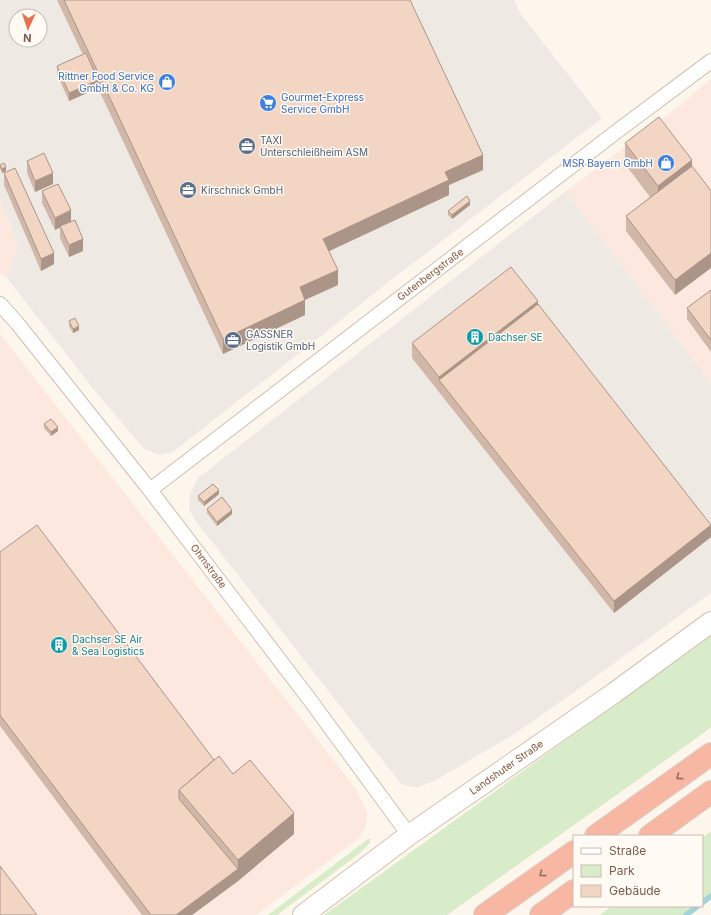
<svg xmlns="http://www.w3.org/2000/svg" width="711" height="915" font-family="Inter,sans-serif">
  <rect width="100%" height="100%" fill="#fdf6ec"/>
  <g fill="#fde8e0">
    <polygon points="711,79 711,383 566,191 677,108"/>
    <polygon points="0,201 18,245 7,278 0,273"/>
    <polygon points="0,334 356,789 367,812 366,826 359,838 256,915 0,915"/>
  </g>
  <g fill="#efe9e4" fill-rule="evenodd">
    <path d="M 0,0 L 514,0 L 520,13 L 602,118 L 378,290 L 330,329 L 174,451 L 160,455 L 144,449 L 95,391 L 7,278 L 18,245 L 0,201 ZM 16,16 L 40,16 L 40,40 L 16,40 Z"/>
    <polygon points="566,191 711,383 711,593 577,690 516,733 438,779 417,788 401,784 195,520 189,510 190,494 198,478"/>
  </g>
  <g fill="#d8ecc9">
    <polygon points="711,635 711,727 694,740 447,915 324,915"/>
    <polygon points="711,831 711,897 702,903 702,838"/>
    <polygon points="368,839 371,839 370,843 360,853 277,915 268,915"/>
    <polygon points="612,906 698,906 686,915 600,915"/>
  </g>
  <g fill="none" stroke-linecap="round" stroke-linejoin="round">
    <g stroke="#a5d3da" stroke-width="5.5">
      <polyline points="702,903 711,896"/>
      <polyline points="686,915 698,906"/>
    </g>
    <g stroke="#d1beb0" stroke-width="16">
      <g id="street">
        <polyline points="0,304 17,323 150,490 310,700 409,835"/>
        <polyline points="150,490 616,132 711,61"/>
      </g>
    </g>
    <g stroke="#d6c0b0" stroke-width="22">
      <polyline id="secondary" points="303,915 409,835 614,693 711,622"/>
    </g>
    <g stroke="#dad1cd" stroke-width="24">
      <g id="highway">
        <polyline points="596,836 711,754"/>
        <polyline points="650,836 711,792"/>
        <polyline points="485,915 574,852"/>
        <polyline points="541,915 574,891"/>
      </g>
    </g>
    <use href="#street" stroke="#fff" stroke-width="14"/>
    <use href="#secondary" stroke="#fff" stroke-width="20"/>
    <use href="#highway" stroke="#f7b7a3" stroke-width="22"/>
  </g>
  <g fill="#d1b7a8">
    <polygon points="57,0 410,0 483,170 449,185 449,195 329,251 338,285 305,300 305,315 223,354 98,88 69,101 57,74 57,66 83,55"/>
    <polygon points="625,143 692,160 675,295 626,231 626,216 650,197 625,164"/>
    <polygon points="27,161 53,184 35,192 27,173"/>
    <polygon points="0,165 6,171 2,173 0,169"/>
    <polygon points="4,173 54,264 41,271 4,185"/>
    <polygon points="42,191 71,222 83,251 69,257 60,238 60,227 55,230 42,203"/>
    <polygon points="470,205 452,219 448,215 448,211"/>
    <polygon points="711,290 711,352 687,319 687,308"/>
    <polygon points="538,304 711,537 614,613 412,358 412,343"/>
    <polygon points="69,321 79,330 73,333 69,326"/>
    <polygon points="44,424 58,431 51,436 44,428"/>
    <polygon points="219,494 204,506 198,500 198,496"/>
    <polygon points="207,509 232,514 217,526 207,513"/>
    <polygon points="0,552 214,760 233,774 294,834 238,881 192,915 142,915 0,726"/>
  </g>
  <g fill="#aa9588">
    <polygon points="98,80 98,88 69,101 69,93"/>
    <polygon points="483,155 483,170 449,185 449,195 323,254 323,239 445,172"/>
    <polygon points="692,160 692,181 658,207 658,186"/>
    <polygon points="6,167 6,171 2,173 2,169"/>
    <polygon points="53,173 53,184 35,192 35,181"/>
    <polygon points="470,201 470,205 452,219 452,215"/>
    <polygon points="71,210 71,222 55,230 55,218"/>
    <polygon points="83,239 83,251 69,257 69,245"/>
    <polygon points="54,253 54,264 41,271 41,259"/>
    <polygon points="711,253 711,268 675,295 675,280"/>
    <polygon points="338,270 338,285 300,302 300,287"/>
    <polygon points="305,300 305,315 223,354 223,339"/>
    <polygon points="538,301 538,316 439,380 439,392 439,377"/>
    <polygon points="79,326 79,330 73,333 73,329"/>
    <polygon points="58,427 58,431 51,436 51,432"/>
    <polygon points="219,490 219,494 204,506 204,502"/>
    <polygon points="232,510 232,514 217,526 217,522"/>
    <polygon points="711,525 711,537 614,613 614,601"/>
    <polygon points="294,813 294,834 238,881 238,860"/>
    <polygon points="238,869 238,881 192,915 176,915"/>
  </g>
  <g fill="#f3d5c3" stroke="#aa9588">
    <polygon points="64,0 410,0 483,155 445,172 449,180 323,239 338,270 300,287 305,300 223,339"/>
    <polygon points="86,53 98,80 69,93 57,66"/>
    <polygon points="659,117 692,160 658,186 625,143"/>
    <polygon points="44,153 53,173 35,181 27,161"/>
    <polygon points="4,163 6,167 2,169 0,165"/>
    <polygon points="692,166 711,191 711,253 675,280 626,216"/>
    <polygon points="15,168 54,253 41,259 4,173"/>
    <polygon points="58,184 71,210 55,218 42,191"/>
    <polygon points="467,196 470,201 452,215 448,211"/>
    <polygon points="75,220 83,239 69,245 60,226"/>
    <polygon points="511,267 538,301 439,377 412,343"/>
    <polygon points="711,290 711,340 687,308"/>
    <polygon points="538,304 711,525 614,601 439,380"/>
    <polygon points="75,318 79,326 73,329 69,321"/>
    <polygon points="51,419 58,427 51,432 44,424"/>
    <polygon points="213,484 219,490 204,502 198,496"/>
    <polygon points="222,497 232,510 217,522 207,509"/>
    <polygon points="37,525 214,760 179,790 179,799 238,869 176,915 151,915 0,715 0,552"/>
    <polygon points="219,756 233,774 250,760 294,813 238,860 179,790"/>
    <polygon points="0,866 37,915 0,915"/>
  </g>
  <defs><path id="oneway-chevron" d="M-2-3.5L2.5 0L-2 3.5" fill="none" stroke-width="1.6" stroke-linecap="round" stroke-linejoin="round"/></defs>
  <g stroke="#936e5e">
    <use href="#oneway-chevron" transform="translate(679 777) rotate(144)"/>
    <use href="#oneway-chevron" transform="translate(542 874) rotate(144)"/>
  </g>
  <defs>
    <g id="shop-disc" transform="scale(0.9)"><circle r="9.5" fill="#3f7fe0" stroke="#fffaf3"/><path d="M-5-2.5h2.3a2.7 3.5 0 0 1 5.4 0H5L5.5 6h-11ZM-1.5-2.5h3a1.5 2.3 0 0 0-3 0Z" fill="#fff"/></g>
    <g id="supermarket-disc" transform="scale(0.9)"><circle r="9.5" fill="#3f7fe0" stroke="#fffaf3"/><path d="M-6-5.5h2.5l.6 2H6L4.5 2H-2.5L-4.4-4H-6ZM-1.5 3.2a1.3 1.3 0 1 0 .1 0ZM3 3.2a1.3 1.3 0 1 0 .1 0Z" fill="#fff"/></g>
    <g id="office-disc" transform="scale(0.9)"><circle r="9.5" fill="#5c6f8a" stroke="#fffaf3"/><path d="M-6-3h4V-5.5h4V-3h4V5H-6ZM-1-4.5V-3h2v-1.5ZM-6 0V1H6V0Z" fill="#fff"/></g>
    <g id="building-disc" transform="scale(0.9)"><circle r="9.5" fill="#0f9aa8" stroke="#fffaf3"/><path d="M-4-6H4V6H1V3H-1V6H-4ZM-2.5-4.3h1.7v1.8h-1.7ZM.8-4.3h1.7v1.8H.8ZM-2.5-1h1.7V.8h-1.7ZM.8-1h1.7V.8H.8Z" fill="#fff"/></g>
  </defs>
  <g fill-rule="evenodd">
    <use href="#shop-disc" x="167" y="82"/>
    <use href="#supermarket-disc" x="268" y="103"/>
    <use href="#office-disc" x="247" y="146"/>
    <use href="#shop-disc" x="666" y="163"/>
    <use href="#office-disc" x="188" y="190"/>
    <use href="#building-disc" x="475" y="337"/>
    <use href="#office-disc" x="233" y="340"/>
    <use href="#building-disc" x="59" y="645"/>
  </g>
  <g text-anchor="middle" stroke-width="3" stroke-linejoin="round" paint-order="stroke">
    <g font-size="10" fill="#366cbe" stroke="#fffaf3" text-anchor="end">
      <text x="154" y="80">Rittner Food Service<tspan x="154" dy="12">GmbH &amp; Co. KG</tspan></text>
      <text x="281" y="101" text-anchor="start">Gourmet-Express<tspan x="281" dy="12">Service GmbH</tspan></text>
      <text x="653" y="167">MSR Bayern GmbH</text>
    </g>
    <g font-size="10" fill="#4e5e75" stroke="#fffaf3" text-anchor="start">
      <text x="260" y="144">TAXI<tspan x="260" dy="12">Unterschleißheim ASM</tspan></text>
      <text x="201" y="194">Kirschnick GmbH</text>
      <text x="246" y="338">GASSNER<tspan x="246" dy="12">Logistik GmbH</tspan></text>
    </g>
    <g font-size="10" fill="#7a5c4d" stroke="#fffaf3">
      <text transform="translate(430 274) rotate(-37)" y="4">Gutenbergstraße</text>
      <text transform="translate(209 566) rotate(53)" y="4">Ohmstraße</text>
      <text transform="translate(506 767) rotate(-35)" y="4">Landshuter Straße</text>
    </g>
    <g font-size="10" fill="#0d838f" stroke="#fffaf3" text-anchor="start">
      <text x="488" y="341">Dachser SE</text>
      <text x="72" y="643">Dachser SE Air<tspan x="72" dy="12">&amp; Sea Logistics</tspan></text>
    </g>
  </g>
  <rect x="573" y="835" width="130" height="72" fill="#fffaf3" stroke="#cabbb1"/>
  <rect x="581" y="848" width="20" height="6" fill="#ffffff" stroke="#cabbb1"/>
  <text x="609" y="855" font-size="12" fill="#7a5c4d">Straße</text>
  <rect x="581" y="865" width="20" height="12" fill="#d8ecc9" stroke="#cabbb1"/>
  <text x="609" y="875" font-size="12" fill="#7a5c4d">Park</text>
  <rect x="581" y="885" width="20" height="12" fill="#f3d5c3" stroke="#cabbb1"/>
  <text x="609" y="895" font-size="12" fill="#7a5c4d">Gebäude</text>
  <g transform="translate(28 28) rotate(183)"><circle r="19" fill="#fffaf3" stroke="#cabbb1"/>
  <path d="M0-3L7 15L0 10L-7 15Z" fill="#e76f51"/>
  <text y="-6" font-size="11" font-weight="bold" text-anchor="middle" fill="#7a5c4d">N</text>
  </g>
</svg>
